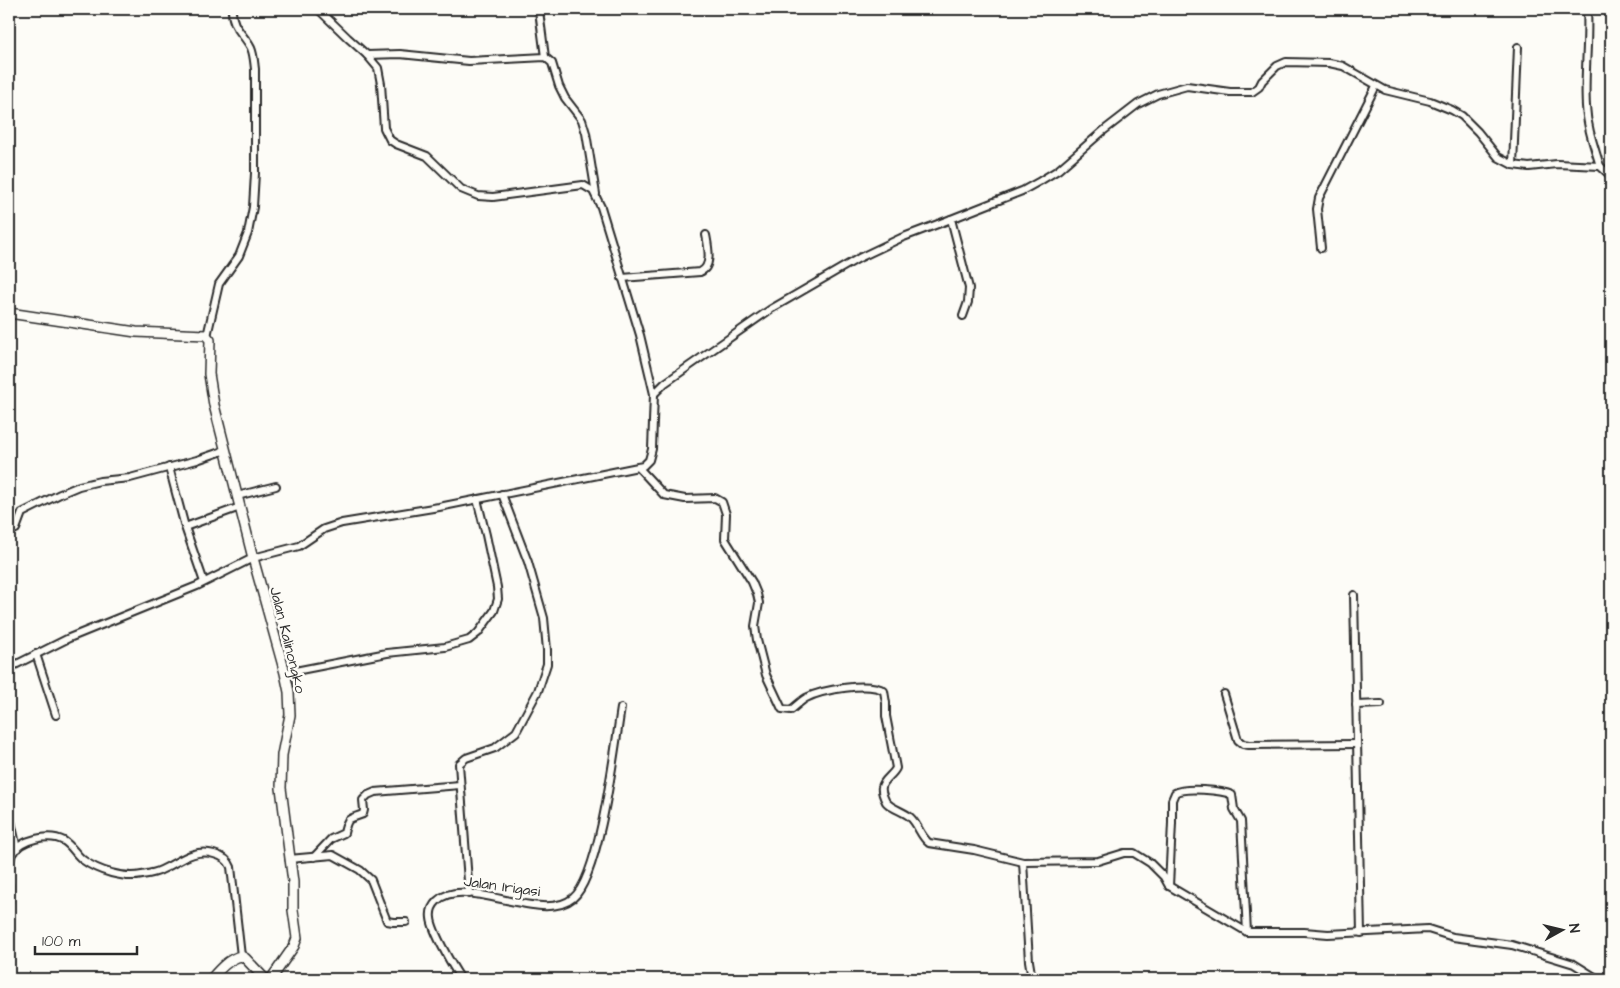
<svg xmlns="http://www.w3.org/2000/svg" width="1620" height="988" font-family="'Architects Daughter',sans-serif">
  <rect width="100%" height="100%" fill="#fdfcf7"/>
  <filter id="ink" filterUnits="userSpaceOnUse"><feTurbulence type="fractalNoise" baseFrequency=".02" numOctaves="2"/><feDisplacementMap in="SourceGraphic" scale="10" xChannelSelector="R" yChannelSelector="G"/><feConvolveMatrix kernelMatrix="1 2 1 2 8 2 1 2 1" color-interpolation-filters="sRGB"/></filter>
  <g filter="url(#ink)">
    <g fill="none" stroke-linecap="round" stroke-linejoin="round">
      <g stroke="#2b2b2b" stroke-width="10">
        <g id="street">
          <polyline points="318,9 348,38 367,55 378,68 381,84 384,128 390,140 396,144 427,156 461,189 478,196 493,197 583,185 593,191 601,207 640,335 654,394"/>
          <path d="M 1587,9 C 1589,41 1584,74 1586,106 C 1587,127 1594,146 1600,166"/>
          <polyline points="539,11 545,57"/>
          <polyline points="367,55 400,54 469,61 545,57 552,63 559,86 565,98 582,120 586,133 596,194"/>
          <polyline points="1513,165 1518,47"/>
          <polyline points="951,219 969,288 968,302 963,316"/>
          <polyline points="1321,248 1317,209 1319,198 1376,86"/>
          <path d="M 622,278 L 700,272 C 713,267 708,246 706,235"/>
          <path d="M 207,336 L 219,284 L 239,256 L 248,233 L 253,207 L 255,173 L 255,69 C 254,62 254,55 251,48 C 244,34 231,27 232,9"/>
          <polyline points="169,467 185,527 204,582"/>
          <path d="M 638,467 L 664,495 L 685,499 L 715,498 L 722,502 L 726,514 L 725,539 L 752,582 L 757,594 L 759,603 L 755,626 L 757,640 L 766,675 L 782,709 L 791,710 C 796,706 801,701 806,698 C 821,690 870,681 884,691 L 886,703 L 886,716 L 896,768 C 893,775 883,780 882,787 C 881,791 884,798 886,802 C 892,809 903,811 910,817 C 918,824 920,836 929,843 L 974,850 L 1023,862 L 1098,861 L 1124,853 L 1134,853 L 1150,863 L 1164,877 L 1169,886 L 1247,932 L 1304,932 L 1328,934 L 1428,929 L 1453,937 L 1512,945 L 1574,964 L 1598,979"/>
          <polyline points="237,496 276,486"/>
          <polyline points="185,527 240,507"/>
          <polyline points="9,532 16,529 22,513 60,494 79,486 100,481 130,478 197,460 226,450"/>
          <polyline points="1354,595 1361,933"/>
          <polyline points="36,654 56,715"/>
          <polyline points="9,668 69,638 197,586 253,558 299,546 324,529 342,523 439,507 643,466 649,460 652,449 654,394 665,383 771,309 859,258 901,238 951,219 1022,191 1040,181 1058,170 1103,131 1138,104 1158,94 1187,86 1230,92 1252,92 1259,87 1262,81 1277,66 1286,62 1329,63 1343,66 1385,90 1430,101 1452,110 1462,116 1478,132 1498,157 1513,165 1529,167 1557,164 1600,166 1611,176"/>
          <polyline points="285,673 387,653 445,647 469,640 478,633 494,611 498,599 497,587 486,535 477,499"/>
          <polyline points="1224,694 1238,740 1243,744 1249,745 1357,744"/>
          <polyline points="1356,705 1381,704"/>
          <polyline points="9,812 17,849"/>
          <path d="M 314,857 L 331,839 L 344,833 C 348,816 348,820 363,814 L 364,810 L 363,800 L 368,795 L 375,792 L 460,785"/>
          <polyline points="289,859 333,855 360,870 371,880 387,921 393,922 406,922"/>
          <polyline points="1023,862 1029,961 1032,979"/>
          <path d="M 9,869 C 9,864 10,859 12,854 C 21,839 49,833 64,841 C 72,846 76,855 83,860 C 98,871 124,879 142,875 C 148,874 155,873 161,870 C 179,862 193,848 214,854 C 222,856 228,859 231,867 L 241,956"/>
          <polyline points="9,885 9,901"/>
          <path d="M 1169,886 L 1172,823 L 1172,800 L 1175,793 C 1184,787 1222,790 1232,795 L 1234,809 L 1241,821 L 1247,932"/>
          <polyline points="469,894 459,764 466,758 495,748 516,732 538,691 547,664 547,650 544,618 528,562 502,494"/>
          <path d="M 461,979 C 453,967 432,931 431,918 C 430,911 432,906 437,901 C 465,874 541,925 573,898 C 600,876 615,746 621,708"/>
        </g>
      </g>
      <g stroke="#2b2b2b" stroke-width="12">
        <g id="secondary">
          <polyline points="9,313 136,332 206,335 210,340 209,374 214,405 253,558 285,673 289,692 290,715 282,755 281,788 293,882 293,910 297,938 294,946 271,979"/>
          <path d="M 211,979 C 219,970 228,959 241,956 L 245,958 L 265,979"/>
        </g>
      </g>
      <use href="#street" stroke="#fdfcf7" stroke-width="6"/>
      <use href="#secondary" stroke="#fdfcf7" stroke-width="9"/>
    </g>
  </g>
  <g text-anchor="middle" stroke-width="4.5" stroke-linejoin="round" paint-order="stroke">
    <g font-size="15" fill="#2b2b2b" stroke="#fdfcf7">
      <text transform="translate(288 640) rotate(76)" y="5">Jalan Kalinongko</text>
      <text transform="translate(502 886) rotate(8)" y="5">Jalan Irigasi</text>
    </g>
  </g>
  <rect width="1620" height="988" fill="none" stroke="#fdfcf7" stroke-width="30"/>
  <rect x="15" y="15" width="1590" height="958" fill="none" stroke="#2b2b2b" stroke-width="2" filter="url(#ink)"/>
  <g transform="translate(1562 930) rotate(82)" stroke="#fdfcf7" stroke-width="4" paint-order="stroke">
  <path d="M0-4L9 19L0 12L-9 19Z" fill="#2b2b2b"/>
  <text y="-8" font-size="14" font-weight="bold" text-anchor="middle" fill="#2b2b2b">N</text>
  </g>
  <path d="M35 946v8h102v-8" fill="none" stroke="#2b2b2b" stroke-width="2.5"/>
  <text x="42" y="946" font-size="15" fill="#2b2b2b" stroke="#fdfcf7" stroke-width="4" paint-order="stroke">100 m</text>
</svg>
